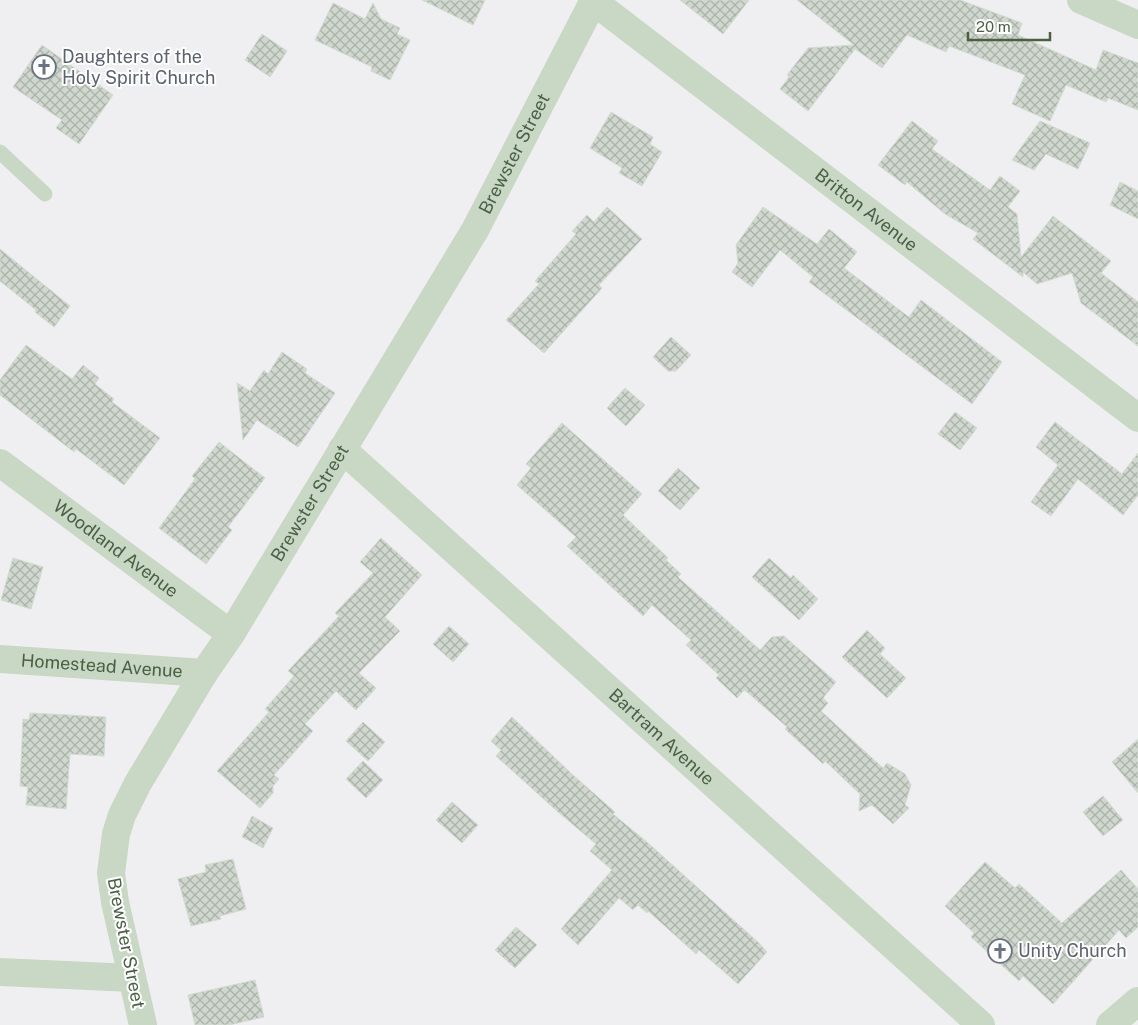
<svg xmlns="http://www.w3.org/2000/svg" width="1138" height="1025" font-family="'Public Sans',sans-serif">
  <defs>
    <pattern id="building-cross-hatch" width="8" height="8" patternUnits="userSpaceOnUse" patternTransform="scale(1.25)"><rect width="8" height="8" fill="#cfd7ce"/><path d="M0 0l8 8M0 8l8-8" fill="none" stroke="#aab2a9"/></pattern>
  </defs>
  <rect width="100%" height="100%" fill="#efeff2"/>
  <g fill="url(#building-cross-hatch)" stroke="#d2dbd2">
    <polygon points="422,0 485,0 473,25"/>
    <polygon points="680,0 749,0 723,34"/>
    <polygon points="797,0 960,0 1022,23 1018,35 1096,70 1103,50 1138,63 1138,110 1108,98 1106,102 1066,85 1050,121 1012,104 1025,75 949,46 946,52 907,35 882,68 855,49 808,111 780,89 789,77 787,75 808,48 854,45"/>
    <polygon points="333,3 365,19 373,3 381,19 400,28 397,34 410,40 390,80 371,71 372,67 315,40"/>
    <polygon points="262,34 287,51 270,77 245,60"/>
    <polygon points="42,45 113,95 79,144 56,128 62,120 13,87"/>
    <polygon points="611,112 653,137 650,144 662,152 642,186 619,173 622,168 590,148"/>
    <polygon points="912,121 938,141 932,149 990,190 1000,176 1020,191 1008,207 1017,214 1021,257 1053,216 1111,261 1101,273 1138,302 1138,346 1081,303 1072,273 1037,284 1023,272 1023,277 973,239 978,233 945,214 907,182 905,185 878,165"/>
    <polygon points="1040,121 1090,143 1078,169 1046,154 1034,170 1012,160"/>
    <polygon points="1120,182 1138,191 1138,219 1110,205"/>
    <polygon points="607,207 642,239 599,285 602,288 544,353 506,320 539,284 535,281 576,234 572,231 587,215 594,222"/>
    <polygon points="763,207 817,244 829,229 857,252 844,268 909,317 921,300 1002,362 972,404 809,282 813,277 780,250 752,287 732,272 738,263 736,245"/>
    <polygon points="0,249 70,306 54,327 35,312 36,310 0,281"/>
    <polygon points="671,337 691,355 676,371 668,371 653,357"/>
    <polygon points="26,345 72,379 83,365 99,378 95,384 114,399 112,402 160,438 124,485 76,449 74,452 0,395 0,380"/>
    <polygon points="282,352 307,369 305,373 335,393 298,447 257,420 243,440 237,383 250,391 264,370 268,374"/>
    <polygon points="625,388 645,405 626,426 607,408"/>
    <polygon points="955,412 977,428 960,450 938,434"/>
    <polygon points="1055,422 1122,474 1138,453 1138,495 1123,515 1078,479 1051,516 1031,502 1058,465 1036,447"/>
    <polygon points="562,423 642,494 623,515 668,558 666,560 681,574 678,577 760,650 772,637 784,636 836,682 823,698 828,703 821,711 883,768 887,763 905,774 911,785 905,805 909,808 893,824 872,805 859,811 860,794 825,761 823,764 785,729 787,727 747,692 744,690 737,698 716,678 719,675 686,645 691,640 652,605 643,616 567,546 576,537 517,485 531,468 526,464"/>
    <polygon points="219,442 265,478 228,527 232,530 206,564 159,528 195,479 192,476"/>
    <polygon points="678,468 700,488 680,510 658,491"/>
    <polygon points="381,538 422,575 385,617 400,631 359,673 376,688 356,710 336,691 305,724 313,731 274,775 279,779 273,786 273,793 260,808 217,771 269,712 265,709 294,676 288,671 339,616 335,613 373,573 360,562"/>
    <polygon points="13,558 43,567 31,609 1,600"/>
    <polygon points="769,558 791,578 793,575 818,599 799,620 752,577"/>
    <polygon points="449,626 469,644 453,662 433,644"/>
    <polygon points="867,630 885,648 880,654 906,678 887,698 842,657"/>
    <polygon points="30,713 106,717 104,756 70,754 66,809 26,805 28,787 20,786 23,719 29,720"/>
    <polygon points="512,717 573,775 615,812 613,814 647,842 759,943 767,952 738,984 699,950 696,954 648,911 647,913 638,905 633,910 619,898 578,945 561,929 612,870 590,851 596,844 558,812 496,756 501,750 491,741"/>
    <polygon points="363,722 385,742 368,761 346,741"/>
    <polygon points="1138,739 1138,793 1112,762"/>
    <polygon points="363,761 383,780 366,798 346,779"/>
    <polygon points="1103,796 1123,820 1103,836 1083,812"/>
    <polygon points="452,802 478,825 462,843 436,820"/>
    <polygon points="252,816 273,828 263,848 242,837"/>
    <polygon points="233,859 246,909 220,916 221,919 191,926 178,879 206,872 205,865"/>
    <polygon points="985,862 1015,888 1019,884 1062,923 1121,870 1138,889 1138,927 1126,938 1119,930 1053,1004 1023,976 1019,981 971,937 974,933 945,906"/>
    <polygon points="516,927 537,945 515,968 495,950"/>
    <polygon points="255,980 264,1017 229,1025 195,1025 188,995"/>
  </g>
  <g fill="none" stroke-linecap="round" stroke-linejoin="round">
    <polyline stroke="#c9d8c4" stroke-width="15" points="0,152 45,194"/>
    <g stroke="#c9d8c4" stroke-width="28">
      <polyline points="1081,0 1138,25"/>
      <path id="s1" d="M 593,1 L 1138,418"/>
      <path id="s2" d="M 342,449 L 981,1025"/>
      <path id="s3" d="M 0,463 L 231,634"/>
      <path id="s4" d="M 0,659 L 204,673"/>
    </g>
    <g stroke="#c9d8c4" stroke-width="28">
      <polyline points="0,972 132,978"/>
      <path id="s5" d="M 143,1025 L 115,902 L 111,873 L 116,834 L 122,815 L 138,783 L 204,673 L 231,634 L 475,230 L 594,0"/>
      <polyline points="1110,1025 1138,1001"/>
    </g>
  </g>
  <defs>
    <g id="church-ring" transform="scale(1.25)"><circle r="9.5" fill="#fff" stroke="#6b7280" stroke-width="1.5"/><path d="M-1.2-6h2.4v3.5h3.3v2.4h-3.3V6h-2.4V-.1h-3.3v-2.4h3.3Z" fill="#6b7280"/></g>
  </defs>
  <g fill-rule="evenodd">
    <use href="#church-ring" x="44" y="67"/>
    <use href="#church-ring" x="1000" y="951"/>
  </g>
  <g text-anchor="middle" stroke-width="4" stroke-linejoin="round" paint-order="stroke">
    <g font-size="18" fill="#5b616d" stroke="#fff" text-anchor="start">
      <text x="62" y="63">Daughters of the<tspan x="62" dy="21">Holy Spirit Church</tspan></text>
      <text x="1018" y="957">Unity Church</text>
    </g>
    <g font-size="18" fill="#4b5f45" stroke="#fff">
      <text dy="6" stroke="none"><textPath href="#s5" startOffset="984">Brewster Street</textPath></text>
      <text dy="6" stroke="none"><textPath href="#s1" startOffset="344">Britton Avenue</textPath></text>
      <text dy="6" stroke="none"><textPath href="#s5" startOffset="579">Brewster Street</textPath></text>
      <text dy="6" stroke="none"><textPath href="#s3" startOffset="144">Woodland Avenue</textPath></text>
      <text dy="6" stroke="none"><textPath href="#s4" startOffset="102">Homestead Avenue</textPath></text>
      <text dy="6" stroke="none"><textPath href="#s2" startOffset="430">Bartram Avenue</textPath></text>
      <text transform="translate(126 943) rotate(79)" y="6">Brewster Street</text>
    </g>
  </g>
  <path d="M968 32v8h82v-8" fill="none" stroke="#4b5f45" stroke-width="2.5"/>
  <text x="976" y="32" font-size="15" fill="#4b5f45" stroke="#ffffff" stroke-width="4" paint-order="stroke">20 m</text>
</svg>
